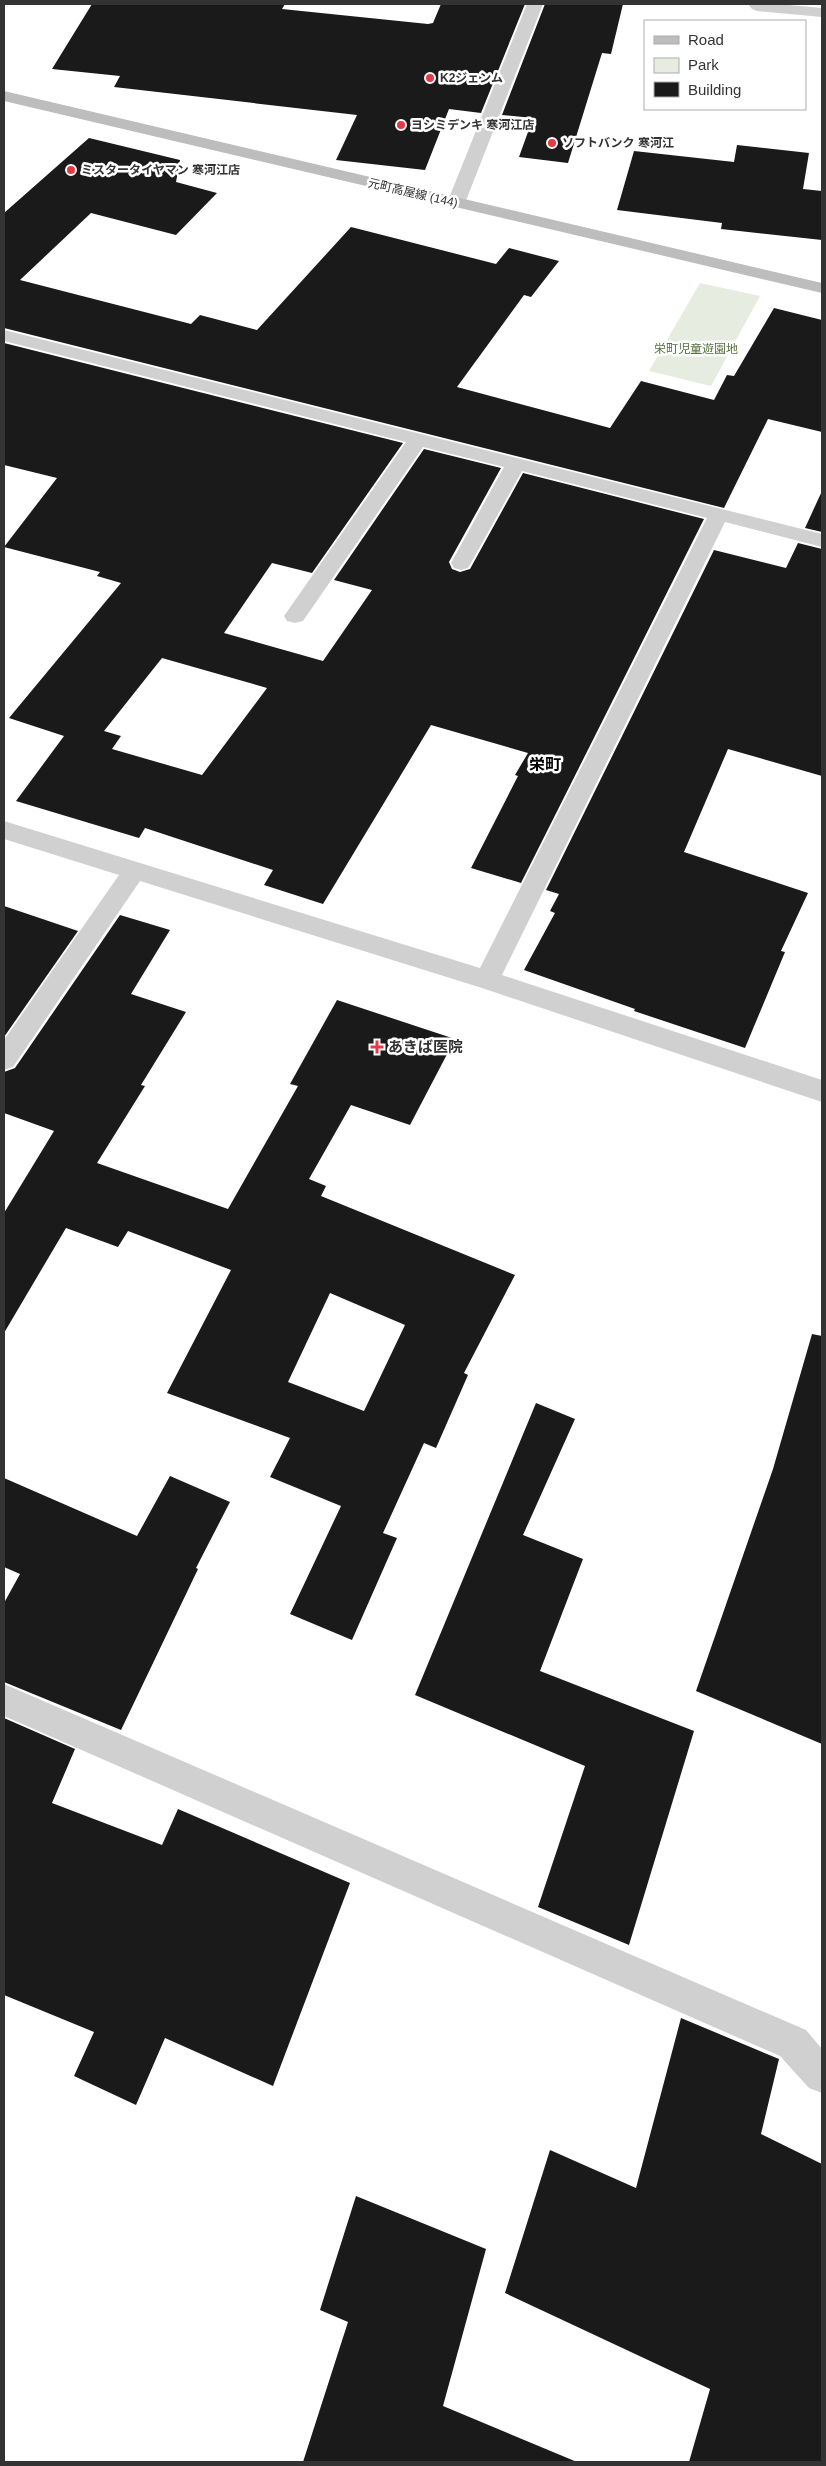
<svg xmlns="http://www.w3.org/2000/svg" width="826" height="2466" font-family="Arial,'Noto Sans JP',sans-serif">
  <rect width="100%" height="100%" fill="#fff"/>
  <polygon fill="#e6ecdf" points="700,283 760,296 711,386 649,371"/>
  <g fill="#1a1a1a" fill-rule="evenodd">
    <polygon points="92,4 285,4 282,9 428,24 433,23 441,4 525,4 481,113 449,109 425,170 336,160 357,115 114,87 120,76 52,69"/>
    <polygon points="545,4 623,4 611,54 602,53 568,163 519,157 533,118 502,115"/>
    <polygon points="89,138 180,160 176,182 217,193 176,235 91,213 20,280 191,324 200,315 257,330 351,227 496,264 509,248 559,261 531,297 524,295 457,387 610,428 641,381 714,400 727,375 734,376 774,308 822,320 822,432 768,419 724,508 4,328 4,213"/>
    <polygon points="737,145 809,153 803,189 822,191 822,240 721,229 722,223 617,210 634,151 734,162"/>
    <path d="M 4,343 L 403,443 L 312,573 L 272,563 L 224,633 L 323,661 L 372,590 L 334,580 L 424,449 L 501,468 L 449,562 L 452,569 L 460,572 L 470,569 L 523,473 L 704,519 L 521,883 L 471,868 L 518,776 L 515,775 L 528,753 L 431,725 L 323,904 L 264,885 L 273,870 L 145,828 L 139,838 L 16,801 L 64,736 L 9,718 L 121,583 L 97,576 L 100,572 L 4,547 L 57,478 L 4,465 ZM 162,658 L 267,688 L 202,775 L 112,749 L 121,736 L 104,731 Z"/>
    <polygon points="822,491 822,532 805,528"/>
    <polygon points="798,543 822,549 822,776 728,749 684,852 808,893 781,951 785,952 745,1048 634,1011 635,1009 524,970 555,913 550,911 559,894 546,890 714,550 786,568"/>
    <polygon points="4,906 78,931 4,1037"/>
    <path d="M 120,915 L 170,930 L 131,994 L 186,1012 L 141,1085 L 145,1086 L 97,1163 L 228,1209 L 298,1086 L 290,1084 L 337,1000 L 455,1039 L 410,1125 L 351,1105 L 309,1179 L 326,1186 L 321,1196 L 515,1275 L 464,1373 L 468,1375 L 436,1448 L 424,1443 L 383,1533 L 397,1538 L 352,1640 L 290,1614 L 341,1506 L 270,1477 L 290,1438 L 167,1393 L 231,1270 L 128,1231 L 118,1247 L 66,1228 L 4,1333 L 4,1213 L 54,1131 L 4,1113 L 4,1072 L 15,1068 ZM 330,1293 L 405,1325 L 364,1411 L 288,1382 Z"/>
    <polygon points="812,1334 822,1336 822,1744 696,1691 773,1469"/>
    <polygon points="536,1403 575,1419 523,1535 583,1559 540,1671 694,1731 629,1945 538,1907 585,1766 415,1695"/>
    <polygon points="170,1476 230,1502 196,1568 198,1569 121,1730 4,1682 4,1603 20,1574 4,1567 4,1478 137,1536"/>
    <polygon points="4,1718 75,1749 52,1803 162,1845 178,1809 350,1883 273,2086 165,2038 136,2105 74,2076 94,2032 4,1995"/>
    <polygon points="681,2018 779,2059 761,2134 822,2164 822,2462 689,2462 710,2389 505,2293 550,2150 636,2188"/>
    <polygon points="356,2196 486,2249 443,2406 577,2462 303,2462 348,2322 320,2310"/>
  </g>
  <g fill="none" stroke-linecap="round" stroke-linejoin="round">
    <g fill="#d0d0d0" fill-rule="evenodd">
      <polygon points="527,4 543,4 465,203 462,207 450,207 447,203"/>
      <polygon points="748,4 778,4 822,8 822,17 757,11 752,9"/>
      <polygon points="4,330 822,534 822,547 725,522 502,975 822,1080 822,1102 482,988 140,881 13,1067 4,1070 4,1040 119,875 4,839 4,821 480,968 707,518 522,471 471,563 468,568 461,570 454,568 451,563 504,467 423,447 303,621 295,623 287,621 284,616 406,442 4,341"/>
      <polygon points="4,1684 806,2030 822,2049 822,2093 809,2088 780,2056 4,1716"/>
    </g>
    <polygon fill="#bdbdbd" fill-rule="evenodd" points="4,91 822,283 822,293 4,101"/>
  </g>
  <g fill="#e63946" stroke="#fff" stroke-width="2">
    <circle cx="430" cy="78" r="5"/>
    <circle cx="401" cy="125" r="5"/>
    <circle cx="552" cy="143" r="5"/>
    <circle cx="71" cy="170" r="5"/>
    <path d="M374.5 1039.5h5v5h5v5h-5v5h-5v-5h-5v-5h5z"/>
  </g>
  <g text-anchor="middle" stroke-width="5" stroke-linejoin="round" paint-order="stroke">
    <g font-size="12" font-weight="bold" fill="#333" stroke="#fff" text-anchor="start">
      <text x="440" y="82">K2ジェンム</text>
      <text x="411" y="129">ヨシミデンキ 寒河江店</text>
      <text x="562" y="147">ソフトバンク 寒河江</text>
      <text x="81" y="174">ミスタータイヤマン 寒河江店</text>
    </g>
    <g font-size="12" fill="#333" stroke="#fff">
      <text transform="translate(413 193) rotate(13)" y="4">元町高屋線 (144)</text>
    </g>
    <g font-size="12" fill="#56703f" stroke="#fff">
      <text x="696" y="353">栄町児童遊園地</text>
    </g>
    <g font-size="15" font-weight="bold" fill="#333" stroke="#fff" text-anchor="start">
      <text x="388" y="1052">あきば医院</text>
    </g>
    <g font-size="16" font-weight="bold" fill="#000" stroke="#fff">
      <text x="545" y="770">栄町</text>
    </g>
  </g>
  <rect width="826" height="2466" fill="none" stroke="#333333" stroke-width="10"/>
  <rect x="644" y="20" width="162" height="90" fill="#ffffff" stroke="#adadad"/>
  <rect x="654" y="36" width="25" height="8" fill="#bdbdbd" stroke="#adadad"/>
  <text x="688" y="45" font-size="15" fill="#333333">Road</text>
  <rect x="654" y="58" width="25" height="15" fill="#e6ecdf" stroke="#adadad"/>
  <text x="688" y="70" font-size="15" fill="#333333">Park</text>
  <rect x="654" y="82" width="25" height="15" fill="#1a1a1a" stroke="#adadad"/>
  <text x="688" y="95" font-size="15" fill="#333333">Building</text>
</svg>
